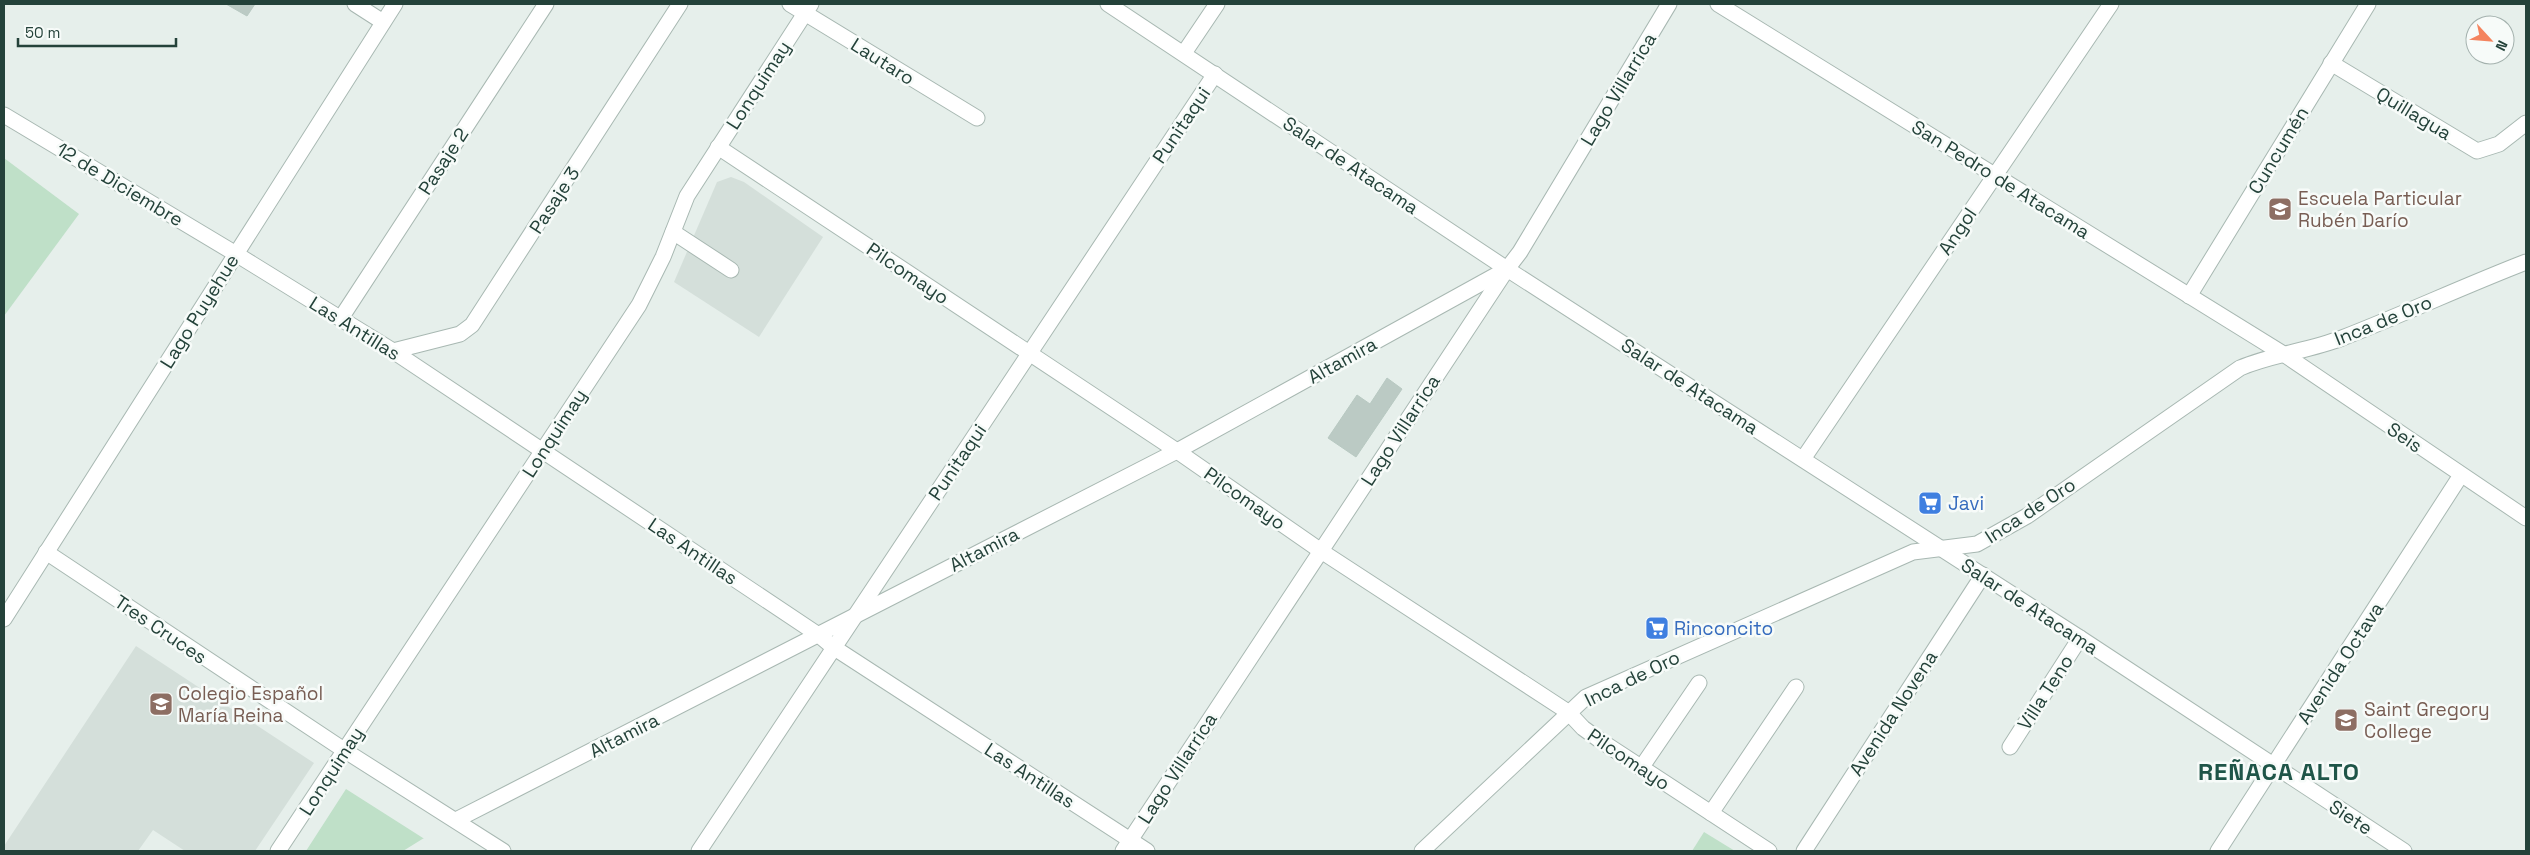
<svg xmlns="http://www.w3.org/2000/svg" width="2530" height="855" font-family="'Space Grotesk',sans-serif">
  <rect width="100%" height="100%" fill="#e6efeb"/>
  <g fill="#d4dfda">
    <polygon points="731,177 744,182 823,237 759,337 674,282 717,182"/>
    <polygon points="136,646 314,763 255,851 185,851 153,830 138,851 4,851 4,846"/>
  </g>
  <g fill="#bfe0c8">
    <polygon points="4,158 79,214 4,316"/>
    <polygon points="346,789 423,838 424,838 403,851 306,851"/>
    <polygon points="1704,832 1735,851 1692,851"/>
  </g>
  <g fill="#bbcac4" stroke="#b8c9c2">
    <polygon points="226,4 255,4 247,16"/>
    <polygon points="1387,378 1402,389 1356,457 1328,438 1357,395 1370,404"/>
  </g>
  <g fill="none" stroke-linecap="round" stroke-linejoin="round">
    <g stroke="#a8b8b2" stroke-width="17">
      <g id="minor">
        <polyline points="355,4 383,22"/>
        <polyline points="790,4 977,118"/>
        <polyline points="1108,4 1507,269 2080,638 2404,851"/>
        <polyline points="1718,4 2285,355 2526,518"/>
        <polyline points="1184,53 1217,4"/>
        <polyline points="2331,63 2477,151 2499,144 2526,123"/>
        <polyline points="4,115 236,254 393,351 820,636 833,647 1147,851"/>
        <polyline points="718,147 1177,451 1321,551 1568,712 1583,728 1601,741 1769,851"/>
        <polyline points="673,232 731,270"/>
        <polyline points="2189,296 2368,4"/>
        <polyline points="341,318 546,4"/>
        <polyline points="393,351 460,334 472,325 680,4"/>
        <polyline points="1803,459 2111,4"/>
        <polyline points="46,552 344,750 503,851"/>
        <polyline points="4,619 395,4"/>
        <polyline points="2010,747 2080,638"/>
        <polyline points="1641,768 1699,683"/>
        <polyline points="1711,813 1796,687"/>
        <polyline points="456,820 1177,451 1507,269"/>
        <polyline points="278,851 639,305 663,257 687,196 811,4"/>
        <polyline points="699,851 1215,74"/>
        <polyline points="1123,851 1507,269 1520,252 1669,4"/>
        <path d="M 1422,851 L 1586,697 L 1913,552 L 1977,544 L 2027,516 L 2240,368 C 2273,354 2309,351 2342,338 C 2404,314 2464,286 2526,262"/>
        <polyline points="1804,851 1983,575"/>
        <polyline points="2218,851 2461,475"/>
      </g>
    </g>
    <use href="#minor" stroke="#fff" stroke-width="15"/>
  </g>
  <defs>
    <g id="school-square" transform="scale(1.25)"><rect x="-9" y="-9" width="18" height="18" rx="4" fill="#8d6e63" stroke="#f7fbf9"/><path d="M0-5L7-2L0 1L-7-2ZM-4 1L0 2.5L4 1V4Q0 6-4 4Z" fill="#fff"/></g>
    <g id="supermarket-square" transform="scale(1.25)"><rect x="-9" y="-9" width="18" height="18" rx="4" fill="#3f7fe0" stroke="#f7fbf9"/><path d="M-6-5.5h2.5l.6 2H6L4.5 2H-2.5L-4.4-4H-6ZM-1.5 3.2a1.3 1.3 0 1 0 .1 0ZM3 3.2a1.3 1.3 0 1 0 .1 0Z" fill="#fff"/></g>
  </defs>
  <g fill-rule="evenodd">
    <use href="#school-square" x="2280" y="209"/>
    <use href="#supermarket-square" x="1930" y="503"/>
    <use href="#supermarket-square" x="1657" y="628"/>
    <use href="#school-square" x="161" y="704"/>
    <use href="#school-square" x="2346" y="720"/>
  </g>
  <g text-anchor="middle" stroke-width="5" stroke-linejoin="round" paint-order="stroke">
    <g font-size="19" fill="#24423a" stroke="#f7fbf9">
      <text transform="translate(883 61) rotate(32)" y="7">Lautaro</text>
      <text transform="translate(758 85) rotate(-57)" y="7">Lonquimay</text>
      <text transform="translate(1618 89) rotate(-59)" y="7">Lago Villarrica</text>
      <text transform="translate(2414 113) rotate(31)" y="7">Quillagua</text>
      <text transform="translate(1181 125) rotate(-56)" y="7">Punitaqui</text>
      <text transform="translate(2278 150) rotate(-59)" y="7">Cuncumén</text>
      <text transform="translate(443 161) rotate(-57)" y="7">Pasaje 2</text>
      <text transform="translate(1351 165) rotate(34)" y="7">Salar de Atacama</text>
      <text transform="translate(2001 179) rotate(32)" y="7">San Pedro de Atacama</text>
      <text transform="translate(120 184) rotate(31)" y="7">12 de Diciembre</text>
      <text transform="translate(554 200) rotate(-57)" y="7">Pasaje 3</text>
      <text transform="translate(1957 231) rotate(-56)" y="7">Angol</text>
      <text transform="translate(908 273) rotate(34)" y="7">Pilcomayo</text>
      <text transform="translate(199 311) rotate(-58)" y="7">Lago Puyehue</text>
      <text transform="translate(2383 320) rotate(-22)" y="7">Inca de Oro</text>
      <text transform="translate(355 328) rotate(32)" y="7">Las Antillas</text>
      <text transform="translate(1342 360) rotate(-29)" y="7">Altamira</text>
      <text transform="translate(1690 386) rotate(33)" y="7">Salar de Atacama</text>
      <text transform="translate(1400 430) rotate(-57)" y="7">Lago Villarrica</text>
      <text transform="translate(554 433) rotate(-57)" y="7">Lonquimay</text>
      <text transform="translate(2405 437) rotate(34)" y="7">Seis</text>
      <text transform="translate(957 462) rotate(-56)" y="7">Punitaqui</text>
      <text transform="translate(1245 498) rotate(35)" y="7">Pilcomayo</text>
      <text transform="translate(2030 510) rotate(-33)" y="7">Inca de Oro</text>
      <text transform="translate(984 549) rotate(-27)" y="7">Altamira</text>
      <text transform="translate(693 551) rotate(34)" y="7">Las Antillas</text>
      <text transform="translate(2030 606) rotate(33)" y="7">Salar de Atacama</text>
      <text transform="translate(161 629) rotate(34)" y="7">Tres Cruces</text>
      <text transform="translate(2340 663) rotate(-57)" y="7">Avenida Octava</text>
      <text transform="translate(1632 678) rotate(-26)" y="7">Inca de Oro</text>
      <text transform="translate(2045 692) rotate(-57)" y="7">Villa Teno</text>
      <text transform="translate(1893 713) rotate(-57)" y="7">Avenida Novena</text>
      <text transform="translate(624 735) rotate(-27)" y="7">Altamira</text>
      <text transform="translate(1629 759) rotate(34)" y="7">Pilcomayo</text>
      <text transform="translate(1177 768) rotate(-57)" y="7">Lago Villarrica</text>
      <text transform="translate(331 771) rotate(-57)" y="7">Lonquimay</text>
      <text transform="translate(1030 775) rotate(33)" y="7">Las Antillas</text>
      <text transform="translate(2351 817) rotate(33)" y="7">Siete</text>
    </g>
    <g font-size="19" fill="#785e54" stroke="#f7fbf9" text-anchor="start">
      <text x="2298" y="205">Escuela Particular<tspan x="2298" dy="22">Rubén Darío</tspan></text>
      <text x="178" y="700">Colegio Español<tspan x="178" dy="22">María Reina</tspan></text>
      <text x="2364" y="716">Saint Gregory<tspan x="2364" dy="22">College</tspan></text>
    </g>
    <g font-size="19" fill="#366cbe" stroke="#f7fbf9" text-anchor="start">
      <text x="1948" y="510">Javi</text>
      <text x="1674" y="635">Rinconcito</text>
    </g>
    <g font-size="24" font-weight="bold" letter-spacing="1" fill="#1f5548" stroke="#f7fbf9">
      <text x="2279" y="780">REÑACA ALTO</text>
    </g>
  </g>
  <rect width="2530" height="855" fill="none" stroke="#24423a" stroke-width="10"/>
  <g transform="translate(2490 40) rotate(116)"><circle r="24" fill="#f7fbf9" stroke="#a3b1ad"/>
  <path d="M0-4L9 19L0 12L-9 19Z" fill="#f4845f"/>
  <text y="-8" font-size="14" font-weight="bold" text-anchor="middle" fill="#24423a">N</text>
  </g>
  <path d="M18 38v8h158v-8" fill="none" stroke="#24423a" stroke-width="2.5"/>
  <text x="25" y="38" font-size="15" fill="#24423a" stroke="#f7fbf9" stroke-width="4" paint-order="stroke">50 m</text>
</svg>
